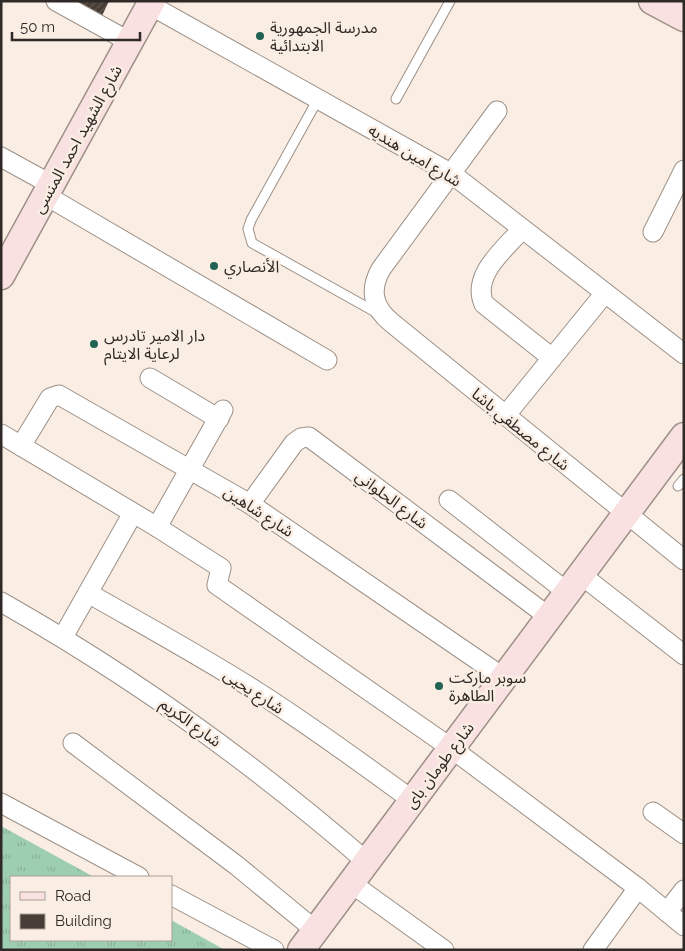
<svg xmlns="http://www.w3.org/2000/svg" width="685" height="951" font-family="Raleway,'Noto Sans Arabic',sans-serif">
  <defs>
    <pattern id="grass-tufts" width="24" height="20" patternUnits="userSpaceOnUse" patternTransform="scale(1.25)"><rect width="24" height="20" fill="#9dceb2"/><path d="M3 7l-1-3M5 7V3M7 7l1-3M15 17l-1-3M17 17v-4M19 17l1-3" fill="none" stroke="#88b199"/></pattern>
    <pattern id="building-hatch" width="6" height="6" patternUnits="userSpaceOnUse" patternTransform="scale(1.25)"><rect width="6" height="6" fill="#493e37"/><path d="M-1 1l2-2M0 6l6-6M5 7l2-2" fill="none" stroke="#615852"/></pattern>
  </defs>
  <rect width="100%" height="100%" fill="#faede3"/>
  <polygon fill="url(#grass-tufts)" points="1,826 94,877 11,877 11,940 171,940 171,920 225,950 1,950"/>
  <polygon fill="url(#building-hatch)" points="63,1 109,1 100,20"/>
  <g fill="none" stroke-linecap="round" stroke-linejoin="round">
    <g stroke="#9c9087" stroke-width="11">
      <g id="lane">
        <polyline points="318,99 251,220 248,229 252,243 379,314"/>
        <polyline points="396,99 450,1"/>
        <polyline points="678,486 684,479"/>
      </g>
    </g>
    <g stroke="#9c9087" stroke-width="21">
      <g id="street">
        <polyline points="56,1 130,42"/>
        <polyline points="150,5 452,174 684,354"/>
        <path d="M 497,111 L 381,269 C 369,290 373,308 392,323 L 684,560"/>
        <polyline points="1,157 52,185"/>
        <polyline points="45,195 327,360"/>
        <path d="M 522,229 C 505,249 471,275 484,304 L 552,358"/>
        <polyline points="653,232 684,170"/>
        <polyline points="150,378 219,419"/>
        <polyline points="505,416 605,293"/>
        <polyline points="1,434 157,527 221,568 217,585 451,748 638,888 684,926"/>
        <polyline points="21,446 50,398 59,395 250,504 504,678"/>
        <polyline points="449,500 567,592"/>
        <polyline points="250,504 294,443 301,438 309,437 549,617"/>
        <polyline points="157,527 223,410"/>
        <polyline points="580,574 684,655"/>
        <path d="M 88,593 C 144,625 201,656 256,691 C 310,725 361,763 412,800"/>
        <path d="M 1,602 C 132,676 253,763 367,862"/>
        <polyline points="63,637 133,513"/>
        <polyline points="73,743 236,865 315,930"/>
        <polyline points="1,803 139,877"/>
        <polyline points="653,812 684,834"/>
        <polyline points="351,883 444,950"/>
        <polyline points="171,895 274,950"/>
        <polyline points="667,912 684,890"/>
        <polyline points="593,950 638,888"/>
      </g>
    </g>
    <g stroke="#9c9087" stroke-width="29">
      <g id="secondary">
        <polyline points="652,1 684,18"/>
        <polyline points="1,276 152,1"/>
        <polyline points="301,950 684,436"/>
      </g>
    </g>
    <use href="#lane" stroke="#fff" stroke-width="9"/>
    <use href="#street" stroke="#fff" stroke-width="19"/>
    <use href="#secondary" stroke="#f9e0e1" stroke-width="26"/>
  </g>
  <g fill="#216353" stroke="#faede3" stroke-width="2">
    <circle cx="260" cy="36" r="5"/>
    <circle cx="214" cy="266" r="5"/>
    <circle cx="94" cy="344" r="5"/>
    <circle cx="439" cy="686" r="5"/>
  </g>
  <g text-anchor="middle" stroke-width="5" stroke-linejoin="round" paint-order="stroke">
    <g font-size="16" fill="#2f2a27" stroke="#faede3" text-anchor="start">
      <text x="270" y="33">مدرسة الجمهورية<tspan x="270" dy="18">الابتدائية</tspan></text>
      <text x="224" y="272">الأنصاري</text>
      <text x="104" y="341">دار الامير تادرس<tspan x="104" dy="18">لرعاية الايتام</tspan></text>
      <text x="449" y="683">سوبر ماركت<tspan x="449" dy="18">الطاهرة</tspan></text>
    </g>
    <g font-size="16" fill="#2f2a27" stroke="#faede3">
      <text transform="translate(77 139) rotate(-61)" y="6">شارع الشهيد احمد المنسى</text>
      <text transform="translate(415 155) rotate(31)" y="6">شارع امين هنديه</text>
      <text transform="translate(521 429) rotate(39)" y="6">شارع مصطفي باشا</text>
      <text transform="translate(392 499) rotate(37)" y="6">شارع الحلواني</text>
      <text transform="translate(259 511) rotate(33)" y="6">شارع شاهين</text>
      <text transform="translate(254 691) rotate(33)" y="6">شارع يحيى</text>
      <text transform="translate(191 722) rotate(36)" y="6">شارع الكريم</text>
      <text transform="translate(439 765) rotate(-53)" y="6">شارع طومان باى</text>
    </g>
  </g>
  <rect width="685" height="951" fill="none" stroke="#2f2a27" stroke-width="5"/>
  <rect x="10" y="876" width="162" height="65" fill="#faede3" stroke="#a99f98"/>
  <rect x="20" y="892" width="25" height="8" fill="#f9e0e1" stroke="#a99f98"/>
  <text x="55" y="901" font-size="15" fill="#2f2a27">Road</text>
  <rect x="20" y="914" width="25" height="15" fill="#493e37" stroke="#a99f98"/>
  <text x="55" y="926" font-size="15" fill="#2f2a27">Building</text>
  <path d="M12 32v8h128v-8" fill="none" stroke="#2f2a27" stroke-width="2.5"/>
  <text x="20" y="32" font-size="15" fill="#2f2a27" stroke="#faede3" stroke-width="4" paint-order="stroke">50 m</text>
</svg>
